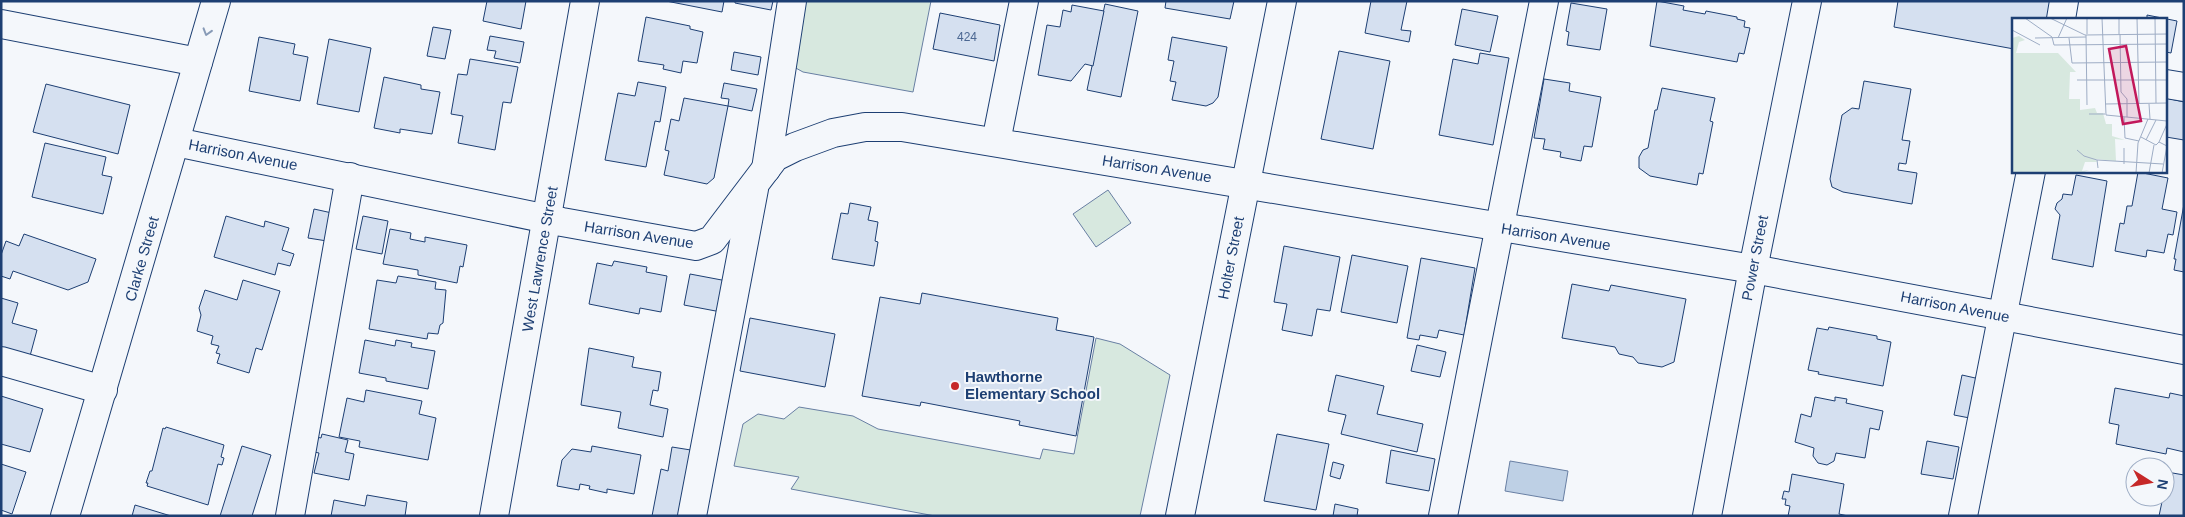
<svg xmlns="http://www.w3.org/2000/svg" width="2185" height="517" font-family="Arial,sans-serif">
  <rect width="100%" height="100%" fill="#f4f7fb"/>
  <g fill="#d7e8df" stroke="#687fa3">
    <polygon points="801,1 931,1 913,92 803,72 794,67"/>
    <polygon points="1108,190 1131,223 1096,247 1073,214"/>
    <polygon points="1096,338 1120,344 1170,375 1140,516 935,516 791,489 799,477 734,466 743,424 758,414 784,419 799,407 853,416 878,429 1040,459 1043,449 1074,454"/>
  </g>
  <polygon fill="#bed0e5" stroke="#687fa3" points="1510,461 1568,471 1563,501 1505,491"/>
  <g fill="#d5e0f0" stroke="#1d3f73">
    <polygon points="487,1 526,1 521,29 483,21"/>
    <polygon points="666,1 724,1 722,12"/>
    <polygon points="735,1 773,1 771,10 735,3"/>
    <polygon points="1166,1 1234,1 1230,19 1165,8"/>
    <polygon points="1371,1 1407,1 1401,30 1411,31 1409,42 1365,33"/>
    <polygon points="1657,1 1684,6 1683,10 1705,14 1706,11 1737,17 1737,19 1745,21 1744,27 1750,28 1744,54 1739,53 1737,62 1650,46"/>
    <polygon points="1898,1 2054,1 2051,19 2014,19 2014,49 1894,27"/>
    <polygon points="1571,3 1607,9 1600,50 1567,45 1569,32 1566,31"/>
    <polygon points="1105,4 1138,11 1121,97 1087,90"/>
    <polygon points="1072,5 1104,11 1093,66 1085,64 1071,81 1038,75 1047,25 1060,27 1063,10 1071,12"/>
    <polygon points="1462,9 1498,16 1490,52 1455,45"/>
    <polygon points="940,13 1000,25 994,61 933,49"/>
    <polygon points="2147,15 2177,21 2171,53 2166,52 2166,19 2147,19"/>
    <polygon points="646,17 690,26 690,29 703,32 697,63 683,61 681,73 663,69 664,65 638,61"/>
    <polygon points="433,27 451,30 445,59 427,56"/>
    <polygon points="490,36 524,42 520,63 494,58 496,51 487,50"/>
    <polygon points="259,37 295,44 293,54 308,57 300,101 249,91"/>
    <polygon points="1172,37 1227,47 1218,97 1213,103 1206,106 1172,100 1176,82 1170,81 1174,61 1168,60"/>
    <polygon points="329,39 371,48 359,112 317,104"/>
    <polygon points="1339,51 1390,61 1373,149 1321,139"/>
    <polygon points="734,52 761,57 758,75 731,70"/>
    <polygon points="1480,53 1509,58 1493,145 1439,135 1453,59 1478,64"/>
    <polygon points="470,59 518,67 511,103 503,102 495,150 458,143 463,116 451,114 458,74 467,75"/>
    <polygon points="384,77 421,85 421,89 440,92 432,134 400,129 400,133 374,128"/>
    <polygon points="1544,79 1570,83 1569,91 1601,97 1592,147 1584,146 1581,161 1560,157 1561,152 1543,149 1545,139 1534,138"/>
    <polygon points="1864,81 1911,89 1902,140 1910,141 1906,164 1899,163 1898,170 1917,173 1912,204 1843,192 1832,187 1830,179 1842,115 1852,108 1859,109"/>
    <polygon points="638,82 666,87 660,122 655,121 646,167 605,160 618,93 635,96"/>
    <polygon points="724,83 757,89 752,111 728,106 729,99 721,98"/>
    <polygon points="46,84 130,105 118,154 33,132"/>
    <polygon points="1662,88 1715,98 1710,121 1713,122 1703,174 1699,173 1697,185 1650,176 1639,168 1639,157 1643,150 1648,148 1655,110 1657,110"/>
    <polygon points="684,98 728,106 714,178 707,184 664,175 669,151 665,150 671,119 679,121"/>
    <polygon points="2166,98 2184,102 2184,140 2166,137"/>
    <polygon points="45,143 106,157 102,175 112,177 103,214 32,197"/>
    <polygon points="2138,172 2168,178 2162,209 2177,212 2173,235 2168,234 2164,253 2147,250 2146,257 2115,251 2120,223 2124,224 2127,206 2132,206"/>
    <polygon points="2076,175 2107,181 2093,267 2052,259 2060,215 2055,209 2057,203 2062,199 2063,194 2072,195"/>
    <polygon points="850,203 871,207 868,220 878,222 875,241 878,242 874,266 832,259 841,213 848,214"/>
    <polygon points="2184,204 2184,272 2174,270 2176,259 2174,259"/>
    <polygon points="314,209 332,213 327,241 308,238"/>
    <polygon points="226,216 264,227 265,221 289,228 282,250 294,254 290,266 278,263 275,275 214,257"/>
    <polygon points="363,216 388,221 382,254 356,249"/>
    <polygon points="390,229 411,233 410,239 425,242 425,237 467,245 463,267 460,266 457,283 418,275 418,270 383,264"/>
    <polygon points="24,234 96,259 88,282 68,290 13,271 10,279 1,276 1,255 6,241 19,246"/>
    <polygon points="1284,246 1340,257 1330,311 1317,309 1312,336 1282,330 1287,304 1274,302"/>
    <polygon points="1352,255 1408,266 1397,323 1341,312"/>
    <polygon points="1421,258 1475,268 1464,335 1439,330 1437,338 1420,335 1419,340 1407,338"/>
    <polygon points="614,261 647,267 646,272 667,276 661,312 640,308 639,314 589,304 597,263 612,266"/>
    <polygon points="690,274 727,281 721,312 684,305"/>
    <polygon points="398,276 436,282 435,289 446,290 443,323 440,325 438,334 428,333 427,339 369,329 377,280 396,283"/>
    <polygon points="243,280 280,291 262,350 256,348 249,373 217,363 220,354 216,353 219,346 211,344 213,336 197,331 201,315 199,308 205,290 237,300"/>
    <polygon points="1572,284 1609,291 1611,285 1686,299 1674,362 1662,367 1638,363 1633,357 1619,354 1615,347 1562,338"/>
    <polygon points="922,293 1058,318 1056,330 1094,337 1076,436 1019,425 1020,421 921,402 920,406 862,396 880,297 920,304"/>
    <polygon points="1,298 18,303 12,323 37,330 30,356 1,348"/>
    <polygon points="750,318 835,334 825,387 740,371"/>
    <polygon points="1829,327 1877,336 1877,339 1891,342 1883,386 1818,374 1819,372 1808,370 1817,328 1828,330"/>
    <polygon points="365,340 395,346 396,340 412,343 411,347 435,351 428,389 386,381 386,378 359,373"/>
    <polygon points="1417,345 1446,352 1440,377 1411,371"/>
    <polygon points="589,348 634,357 632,367 661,372 658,391 653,390 650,405 668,409 663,437 618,428 621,412 581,405"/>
    <polygon points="1336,375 1384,386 1377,414 1423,424 1417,452 1341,434 1346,415 1328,411"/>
    <polygon points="1962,375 1984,380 1975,419 1954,415"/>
    <polygon points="2115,388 2169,398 2170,393 2184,396 2184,452 2167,448 2166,454 2116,444 2119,425 2109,423"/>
    <polygon points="366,390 422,401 419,414 436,418 428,460 359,447 360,441 339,437 347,398 364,402"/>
    <polygon points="1,396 43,409 30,452 1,444"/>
    <polygon points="1815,397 1835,401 1835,397 1847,399 1846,403 1883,411 1879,430 1870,428 1865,458 1836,453 1834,461 1827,465 1818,463 1813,456 1814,448 1795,442 1801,414 1811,417"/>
    <polygon points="166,427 224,445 221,457 224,458 222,465 218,464 208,505 147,486 148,483 146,483 150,471 152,471 163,428 165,429"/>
    <polygon points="322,434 348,440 345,452 354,454 349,480 314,473 319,453 314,452 317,437 321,438"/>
    <polygon points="1277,434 1329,444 1316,510 1264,501"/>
    <polygon points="1927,441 1959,447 1953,479 1921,474"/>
    <polygon points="242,446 271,455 252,516 220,516"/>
    <polygon points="592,446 641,455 634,494 607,489 607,493 589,489 590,486 580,484 579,490 557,486 562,460 572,449 591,452"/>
    <polygon points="672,447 697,451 686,516 652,516 661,469 668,471"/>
    <polygon points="1391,450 1435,459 1429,491 1386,483"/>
    <polygon points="1333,462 1344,465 1340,479 1330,476"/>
    <polygon points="1,464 26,472 12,514 1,510"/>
    <polygon points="2167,472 2184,475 2184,516 2159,516 2163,497 2165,497"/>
    <polygon points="1792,474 1844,484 1839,514 1848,516 1788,516 1790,506 1785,505 1786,499 1782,499 1784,491 1789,492"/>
    <polygon points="367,495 407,502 405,516 331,516 334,500 365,506"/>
    <polygon points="1335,504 1358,509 1357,516 1333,516"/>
    <polygon points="135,505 171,516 132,516"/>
  </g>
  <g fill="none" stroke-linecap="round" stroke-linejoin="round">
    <g stroke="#1d3f73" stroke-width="30">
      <g id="minor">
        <polyline points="2061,19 2064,1"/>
        <polyline points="1,24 198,62"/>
        <polyline points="2166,84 2184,87"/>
        <polyline points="176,142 562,222 696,246 712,240 775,157 795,147 833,133 865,127 902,127 1753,269 2184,350"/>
        <polyline points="996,142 1024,1"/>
        <polyline points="766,169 792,1"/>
        <polyline points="1,361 103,390"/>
        <polyline points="65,516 216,1"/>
        <polyline points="290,516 350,177"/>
        <polyline points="494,516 585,1"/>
        <polyline points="692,516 754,189"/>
        <polyline points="1180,516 1282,1"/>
        <polyline points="1443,516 1544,1"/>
        <polyline points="1707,516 1753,269 1807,1"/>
        <polyline points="1963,516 2031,171"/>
      </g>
    </g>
    <use href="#minor" stroke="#f4f7fb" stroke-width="28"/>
  </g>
  <defs><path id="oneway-chevron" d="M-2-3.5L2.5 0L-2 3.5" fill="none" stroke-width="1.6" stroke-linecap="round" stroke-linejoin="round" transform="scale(1.25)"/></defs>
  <use stroke="#889bb7" href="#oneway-chevron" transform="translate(207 32) rotate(107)"/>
  <circle fill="#c62828" stroke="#f4f7fb" stroke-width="2" cx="955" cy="386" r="5"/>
  <g text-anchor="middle" stroke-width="4" stroke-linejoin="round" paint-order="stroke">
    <g font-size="12" fill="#4b6792">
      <text x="967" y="41">424</text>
    </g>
    <g font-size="15" fill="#1d3f73" stroke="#f4f7fb">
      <text transform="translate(243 155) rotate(11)" y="5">Harrison Avenue</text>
      <text transform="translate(1157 169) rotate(9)" y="5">Harrison Avenue</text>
      <text transform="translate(639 235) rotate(9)" y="5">Harrison Avenue</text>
      <text transform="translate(1556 237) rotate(9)" y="5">Harrison Avenue</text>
      <text transform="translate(1231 258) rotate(-79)" y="5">Holter Street</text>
      <text transform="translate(1755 258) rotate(-79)" y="5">Power Street</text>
      <text transform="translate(142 259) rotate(-74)" y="5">Clarke Street</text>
      <text transform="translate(540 259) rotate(-80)" y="5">West Lawrence Street</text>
      <text transform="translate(1955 307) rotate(11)" y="5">Harrison Avenue</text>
    </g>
    <g font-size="15" font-weight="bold" fill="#1d3f73" stroke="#f4f7fb" text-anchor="start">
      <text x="965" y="382">Hawthorne<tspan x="965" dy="17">Elementary School</tspan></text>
    </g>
  </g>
  <g transform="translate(2012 18)">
    <rect width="155" height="155" fill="#f4f7fb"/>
    <path d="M 7,18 L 13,22 L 7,24 L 4,35 L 46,35 L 64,54 L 58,54 L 57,81 L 68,81 L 68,92 L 83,90 L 85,95 L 91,95 L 94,106 L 100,106 L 100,118 L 113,122 L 103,121 L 104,143 L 83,141 L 85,144 L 73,144 L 70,153 L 77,152 L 70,155 L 0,155 L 0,20 Z" fill="#d7e8df"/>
    <path fill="none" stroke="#9eadc5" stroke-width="1" d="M 13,0 L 40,19 L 42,27 L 155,26M 38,0 L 73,17 L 155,16M 75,0 L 75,16M 90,0 L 94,97 L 155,103M 107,0 L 107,16M 125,0 L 127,86M 143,0 L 144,85M 0,12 L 28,27M 108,16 L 109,74 L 115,81 L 115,99M 74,17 L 75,87M 23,20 L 74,19M 46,20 L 55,0M 57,20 L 60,45 L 155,44M 65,62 L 155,62M 93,86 L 155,85M 137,86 L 138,101M 77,96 L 93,96M 112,99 L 113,120 L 127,123M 129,119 L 144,127 L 147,124 L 155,128M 134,122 L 144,102M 147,124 L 155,106M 65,132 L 72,138 L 85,142 L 86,150M 85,142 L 151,146M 112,146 L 112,130M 124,155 L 126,125 L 136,101M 137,155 L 142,127M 150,155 L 155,128"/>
    <path fill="#c2185b" fill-opacity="0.15" stroke="#c2185b" stroke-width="2.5" d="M 114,28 L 129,103 L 111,106 L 97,31 Z"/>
    <rect width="155" height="155" fill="none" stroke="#1d3f73" stroke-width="2.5"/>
  </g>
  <rect width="2185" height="517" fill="none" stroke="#1d3f73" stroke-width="5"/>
  <g transform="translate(2150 482) rotate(101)"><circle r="24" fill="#f4f7fb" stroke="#9eadc5"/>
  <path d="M0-4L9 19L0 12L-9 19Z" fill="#c62828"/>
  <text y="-8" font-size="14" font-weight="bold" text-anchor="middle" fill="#1d3f73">N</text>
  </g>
</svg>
